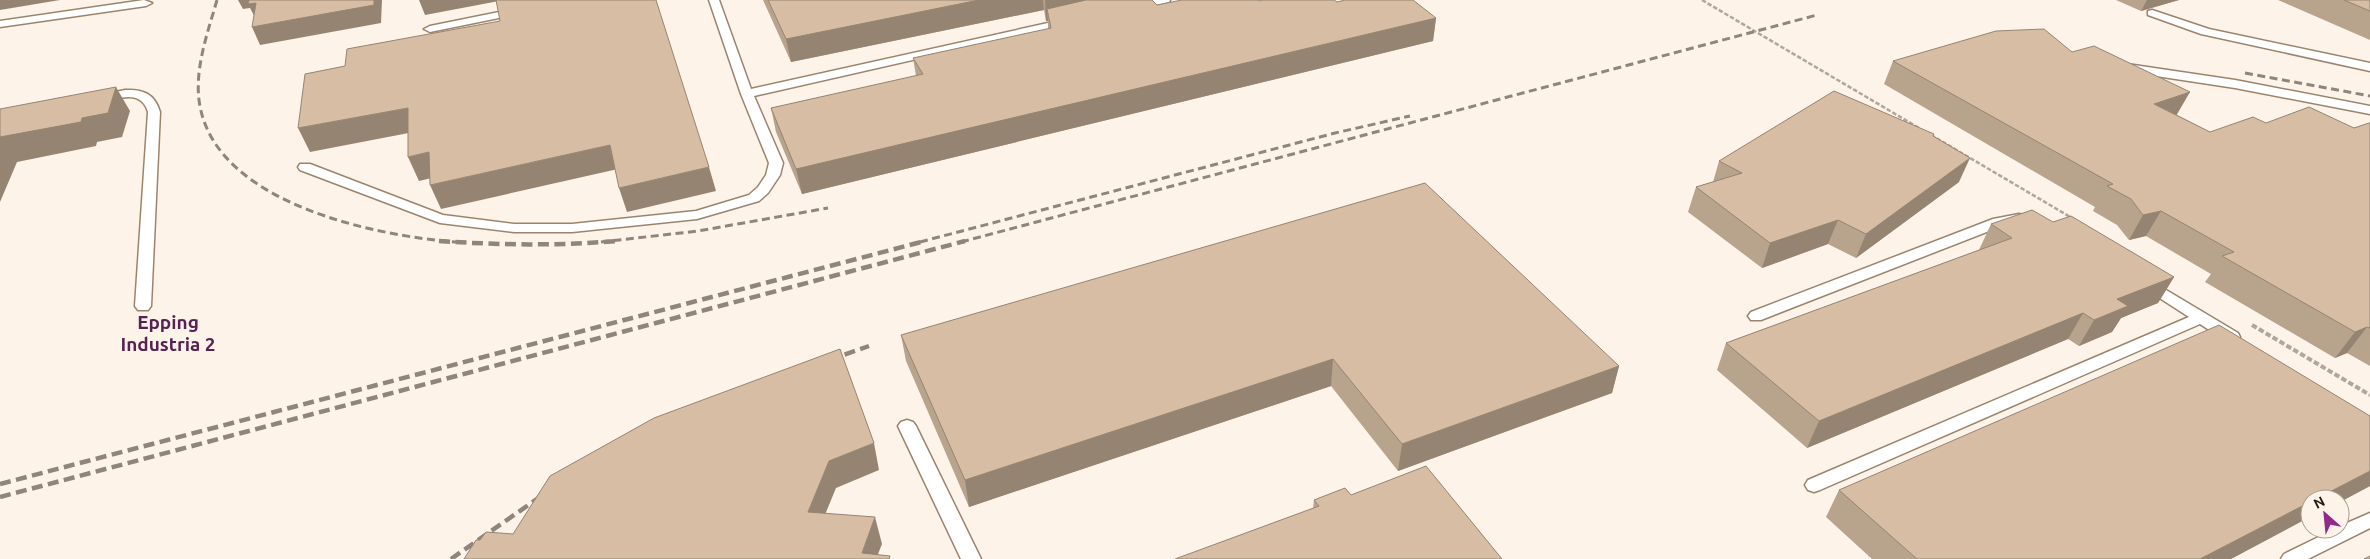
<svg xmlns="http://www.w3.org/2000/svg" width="2370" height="559" font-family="Ubuntu,sans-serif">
  <rect width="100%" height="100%" fill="#fef3e8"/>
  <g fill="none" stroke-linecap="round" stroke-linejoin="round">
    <g stroke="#9c846c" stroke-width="3">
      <g id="lane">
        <polygon points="144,0 152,3 146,6 0,27 0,21"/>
        <polygon points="709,0 719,0 751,89 1066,19 1072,22 1066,25 754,96 783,163 780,175 768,193 759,201 697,219 572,232 514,232 440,223 300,170 298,167 300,164 310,164 443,215 514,224 572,224 696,211 749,195 758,187 766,175 769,163 741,94"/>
        <polygon points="1151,0 1170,0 1169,2 1135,10 1129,7 1131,5"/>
        <polygon points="519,8 525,11 523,13 430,32 424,29 430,26"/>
        <polygon points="2152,10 2209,29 2370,63 2370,71 2201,34 2148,15 2148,11"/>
        <polygon points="2127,64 2235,80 2370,106 2370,114 2235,88 2123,71 2121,68"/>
        <path d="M 125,90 C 143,89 155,94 160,112 L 151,306 L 148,310 L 138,310 L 135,306 L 148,112 C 141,89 119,98 101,103 L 95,99 L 97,96 Z"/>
        <polygon points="2019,214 2024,215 2026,218 2024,221 2002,226 1761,320 1751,320 1748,316 1751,312 1993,219"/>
        <polygon points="2146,278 2238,333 2240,337 2238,341 2226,341 2200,324 1820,490 1814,492 1808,490 1805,485 1808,480 2189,317 2141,286 2138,283 2141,280"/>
        <polygon points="907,420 913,422 916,426 981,559 961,559 898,426 901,422"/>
        <polygon points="2370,513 2370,528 2308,559 2281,559 2284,554 2335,529 2340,529 2340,526"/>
      </g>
    </g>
    <g stroke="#b0a69b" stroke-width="2.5" stroke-dasharray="4.5 2" stroke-linecap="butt">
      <polyline points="1702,0 1919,128"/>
      <polyline points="1931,135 2072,218"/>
    </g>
    <polyline stroke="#b0a69b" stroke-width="4" stroke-dasharray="5.5 2.5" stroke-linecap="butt" points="2252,325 2370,395"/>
    <use href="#lane" fill="#fff" fill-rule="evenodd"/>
    <g stroke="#8f857b" stroke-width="3" stroke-dasharray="8 4.5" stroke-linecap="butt">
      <path d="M 217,0 C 207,35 192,75 201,111 C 223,204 375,236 456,242"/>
      <polyline points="2245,73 2370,96"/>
      <polyline points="601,242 698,231 828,208"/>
      <polyline points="920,242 1335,133 1410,116"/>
      <polyline points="961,242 1817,15"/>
    </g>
    <g stroke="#8f857b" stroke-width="4.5" stroke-dasharray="11 5.5" stroke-linecap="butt">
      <path d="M 439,241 C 499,245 557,246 617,241"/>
      <polyline points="829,360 869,346"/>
      <polyline points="0,484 925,241"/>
      <polyline points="0,497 965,241"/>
      <polyline points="451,559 547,492"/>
    </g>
  </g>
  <g fill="#b8a38c">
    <polygon points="763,0 1152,0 1157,5 1259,1 1337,2 1436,18 1433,41 802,194 776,132 771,108 916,76 913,58 1048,29 1048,21 1046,21 1044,10 791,62"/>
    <polygon points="2116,0 2179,0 2141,11"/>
    <polygon points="2278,0 2370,0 2370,40"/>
    <polygon points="2072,52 2177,115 2210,132 2266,123 2354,128 2370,123 2370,366 2347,353 2335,358 2205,282 2211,274 2146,236 2129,240 2117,225 2093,211 2095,207 1884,84 1893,61"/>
    <polygon points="1933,136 1959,182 1856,258 1828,244 1762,268 1688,212 1696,187 1713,182 1719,161"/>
    <polygon points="2053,222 2174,277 2158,303 2121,318 2112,332 2079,346 2068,339 1807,448 1717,370 1726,343 1979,250 1991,224"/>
    <polygon points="901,335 1619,366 1612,393 1398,471 1331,386 969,507 906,361"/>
    <polygon points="2370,486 2340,502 2340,499 2231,559 1872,559 1826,517 1839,490"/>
    <polygon points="1351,495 1313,508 1314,500"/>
  </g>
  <g fill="#968472">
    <polygon points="0,0 60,0 0,10"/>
    <polygon points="238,0 256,0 257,21 250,8 243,9"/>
    <polygon points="374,0 382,0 381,23 260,45 252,27"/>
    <polygon points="419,0 550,0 499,1 425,15"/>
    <polygon points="979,0 1043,0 1044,10 791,62 786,39"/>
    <polygon points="1045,0 1133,0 1047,9 1048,21 1046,21"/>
    <polygon points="2147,0 2179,0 2141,11"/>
    <polygon points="1436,18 1433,41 802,194 796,169"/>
    <polygon points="116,87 130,111 122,137 97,142 96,146 17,162 0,202 0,137"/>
    <polygon points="2190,92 2176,116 2154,104"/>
    <polygon points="408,108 419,131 310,152 298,128"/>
    <polygon points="610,145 618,169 441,209 430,185"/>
    <polygon points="429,152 440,176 419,181 408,157"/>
    <polygon points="1970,158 1959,182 1856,258 1866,234"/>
    <polygon points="709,167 716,191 627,212 619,188"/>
    <polygon points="2161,211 2146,236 2129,240 2143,215"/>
    <polygon points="1838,220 1828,244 1762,268 1770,243"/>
    <polygon points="2174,277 2158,303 2121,318 2112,332 2079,346 2094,320 2117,299"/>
    <polygon points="2083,313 2068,339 1807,448 1819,421"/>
    <polygon points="2367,327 2347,353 2335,358 2355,332"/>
    <polygon points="1333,359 1331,386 969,507 965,480"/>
    <polygon points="1619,366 1612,393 1398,471 1402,444"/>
    <polygon points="874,443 879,470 836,488 815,539 808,512 829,461"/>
    <polygon points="2370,471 2370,486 2340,502 2340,499 2316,499"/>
    <polygon points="2310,502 2310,517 2231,559 2200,559"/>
    <polygon points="875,517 882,544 876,559 862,553"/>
  </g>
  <g fill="#d6bda3" stroke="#968472">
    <polygon points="249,0 374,0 374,5 252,27 256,3 248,4"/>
    <polygon points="496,0 656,0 709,167 619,188 610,145 430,185 429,152 408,157 408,108 298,128 305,74 345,66 347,49 500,21"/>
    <polygon points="768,0 979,0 786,39"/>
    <polygon points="1086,0 1152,0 1157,5 1182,0 1258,0 1259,1 1263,0 1334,0 1337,2 1345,0 1413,0 1436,18 796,169 771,108 923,74 913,58 1051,28 1047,9"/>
    <polygon points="2344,0 2370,0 2370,11"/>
    <polygon points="2044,29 2072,52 2094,46 2190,92 2154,104 2210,132 2253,117 2266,123 2309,107 2354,128 2369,123 2370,123 2370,328 2367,327 2355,332 2222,256 2234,252 2161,211 2143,215 2131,199 2107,186 2113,184 1893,61 1996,31"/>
    <polygon points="116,87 108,113 82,118 81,122 0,137 0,138 0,109"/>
    <polygon points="1834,91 1934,134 1933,136 1970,158 1866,234 1838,220 1770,243 1696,187 1742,173 1719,161"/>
    <polygon points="1425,183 1619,366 1402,444 1333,359 965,480 901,335"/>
    <polygon points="2032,210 2053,222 2071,216 2174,277 2117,299 2128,306 2094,320 2083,313 1819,421 1726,343 2012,238 1991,224"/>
    <polygon points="2219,325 2370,416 2370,471 2316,499 2310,499 2310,502 2200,559 1917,559 1839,490"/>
    <polygon points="840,349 874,443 829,461 808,512 875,517 862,553 890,556 889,559 464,559 476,540 480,540 486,532 513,534 550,476 654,418"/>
    <polygon points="1426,466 1502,559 1175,559 1319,506 1314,500 1345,488 1351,495"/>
    <polygon points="2370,556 2370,559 2364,559"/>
  </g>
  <g text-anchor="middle" stroke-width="5" stroke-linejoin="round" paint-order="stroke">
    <g font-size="19" font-weight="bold" fill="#552251" stroke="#fef3e8">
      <text x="168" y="329">Epping<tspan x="168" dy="22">Industria 2</tspan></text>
    </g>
  </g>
  <g transform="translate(2325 514) rotate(333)"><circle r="24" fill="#fef3e8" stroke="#a69c91"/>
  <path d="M0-4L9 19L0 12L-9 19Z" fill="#92298c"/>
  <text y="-8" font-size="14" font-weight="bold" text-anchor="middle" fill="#22190f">N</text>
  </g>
</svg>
